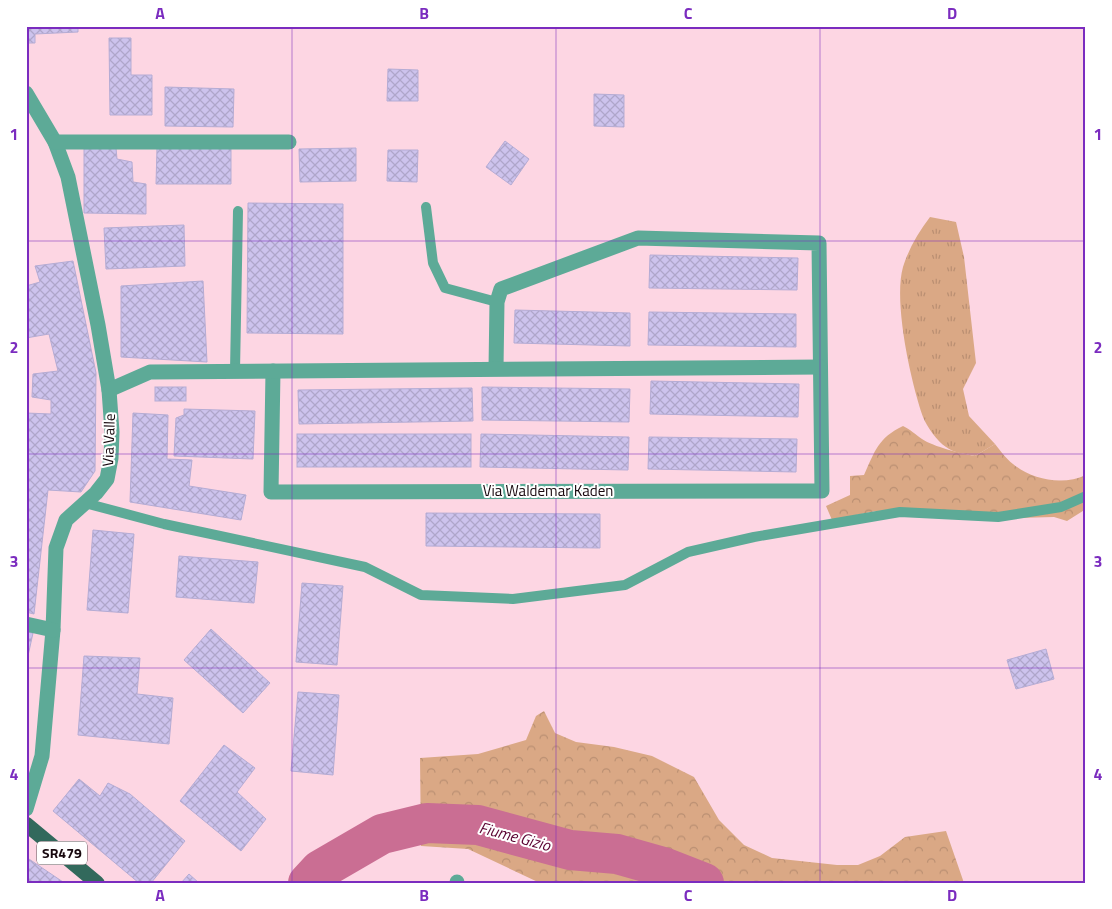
<svg xmlns="http://www.w3.org/2000/svg" width="1112" height="909" font-family="'Titillium Web',sans-serif">
  <defs>
    <pattern id="grass-tufts" width="24" height="20" patternUnits="userSpaceOnUse" patternTransform="scale(1.25)"><rect width="24" height="20" fill="#daa885"/><path d="M3 7l-1-3M5 7V3M7 7l1-3M15 17l-1-3M17 17v-4M19 17l1-3" fill="none" stroke="#ba8f72"/></pattern>
    <pattern id="forest-crowns" width="20" height="18" patternUnits="userSpaceOnUse" patternTransform="scale(1.25)"><rect width="20" height="18" fill="#daa885"/><path d="M2 6a3 3 0 1 1 6 0M12 15a3 3 0 1 1 6 0" fill="none" stroke="#ba8f72"/></pattern>
    <pattern id="building-cross-hatch" width="8" height="8" patternUnits="userSpaceOnUse" patternTransform="scale(1.25)"><rect width="8" height="8" fill="#cdc3ed"/><path d="M0 0l8 8M0 8l8-8" fill="none" stroke="#afa6ca"/></pattern>
  </defs>
  <rect width="100%" height="100%" fill="#fdd6e3"/>
  <path fill="url(#grass-tufts)" d="M 930,217 L 956,222 L 964,257 L 976,363 L 963,389 L 969,416 L 995,444 L 975,456 C 965,454 954,453 946,447 C 937,441 927,427 923,417 C 911,383 893,302 903,267 C 909,248 918,233 930,217 Z"/>
  <g fill="url(#forest-crowns)">
    <path d="M 903,426 C 911,430 915,434 922,439 C 934,447 960,453 975,456 L 995,444 C 1000,450 1006,459 1013,464 C 1032,480 1063,486 1086,475 L 1086,509 L 1067,521 L 1054,517 L 1018,518 L 917,510 L 876,511 L 832,520 L 826,506 L 850,495 L 850,476 L 864,475 C 875,451 878,438 903,426 Z"/>
    <polygon points="544,711 555,733 576,742 614,747 652,756 694,777 719,820 744,845 772,858 837,865 858,865 880,856 905,837 946,831 964,883 540,883 468,849 421,846 420,758 478,754 526,740 536,716"/>
  </g>
  <g fill="none" stroke-linecap="round" stroke-linejoin="round">
    <polyline stroke="#ca6e93" stroke-width="40" points="308,883 320,870 382,834 427,823 478,825 570,850 617,854 663,867 704,883"/>
  </g>
  <g fill="url(#building-cross-hatch)" stroke="#b5acd4">
    <polygon points="26,26 78,26 78,32 35,34 35,43 26,43"/>
    <polygon points="109,38 131,38 131,75 152,75 152,115 110,115"/>
    <polygon points="388,69 418,70 418,101 387,101"/>
    <polygon points="165,87 234,89 233,127 165,126"/>
    <polygon points="594,94 624,95 624,127 594,126"/>
    <polygon points="505,141 529,159 511,185 486,167"/>
    <polygon points="116,148 117,159 132,162 133,182 146,184 146,214 84,213 84,149"/>
    <polygon points="157,148 231,148 231,184 156,184"/>
    <polygon points="356,148 356,181 300,182 299,149"/>
    <polygon points="388,150 418,150 417,182 387,181"/>
    <polygon points="248,203 343,204 343,334 247,333"/>
    <polygon points="184,225 185,266 106,269 104,228"/>
    <polygon points="650,255 798,258 797,290 649,288"/>
    <polygon points="73,261 96,373 95,471 81,492 48,490 34,614 26,612 26,413 51,414 51,400 32,397 33,374 58,371 49,334 26,338 26,286 40,282 35,266"/>
    <polygon points="203,281 207,362 121,357 121,286"/>
    <polygon points="515,310 630,313 630,346 514,343"/>
    <polygon points="649,312 796,314 796,347 648,345"/>
    <polygon points="651,381 799,384 798,417 650,414"/>
    <rect x="155" y="387" width="31" height="14"/>
    <polygon points="482,387 630,389 629,422 482,420"/>
    <polygon points="472,388 473,421 299,424 298,390"/>
    <polygon points="184,409 255,411 253,459 174,456 176,418 184,415"/>
    <polygon points="133,413 168,415 167,459 192,460 189,486 246,495 241,520 130,502"/>
    <rect x="297" y="434" width="174" height="33"/>
    <polygon points="481,434 629,437 628,470 480,467"/>
    <polygon points="649,437 797,439 796,472 648,469"/>
    <polygon points="426,513 600,514 600,548 426,546"/>
    <polygon points="93,530 134,534 128,613 87,610"/>
    <polygon points="179,556 258,562 254,603 176,597"/>
    <polygon points="302,583 343,586 337,665 296,662"/>
    <polygon points="211,629 270,683 243,713 184,660"/>
    <polygon points="26,632 33,633 26,665"/>
    <polygon points="1046,649 1054,679 1016,689 1007,660"/>
    <polygon points="84,656 140,658 137,694 173,698 169,744 78,735"/>
    <polygon points="298,692 339,695 333,775 291,771"/>
    <polygon points="224,745 255,768 237,792 266,819 241,851 180,801"/>
    <polygon points="79,779 100,796 108,783 130,794 185,841 151,883 139,883 53,811"/>
    <polygon points="26,857 63,882 26,883"/>
    <polygon points="189,874 199,883 181,883"/>
  </g>
  <g fill="none" stroke-linecap="round" stroke-linejoin="round">
    <g stroke="#5daa97" stroke-width="10">
      <polyline points="426,207 433,263 445,288 497,302"/>
      <polyline points="235,371 238,211"/>
      <polyline points="85,503 164,524 365,567 421,595 513,599 625,585 688,552 754,537 900,512 998,517 1061,507 1086,496"/>
    </g>
    <g stroke="#5daa97" stroke-width="15">
      <polyline points="26,93 55,142 68,177 98,325 109,390 112,432 111,458 107,479 96,493 66,520 56,548 53,630 42,756 26,809"/>
      <polyline points="55,142 289,142"/>
      <polyline points="273,371 271,492 822,491 819,243 638,238 501,289 497,302 496,368"/>
      <polyline points="109,390 150,372 820,367"/>
      <polyline points="26,624 53,630"/>
      <polyline points="457,882 457,883"/>
    </g>
    <polyline stroke="#32695c" stroke-width="15" points="26,824 97,883"/>
  </g>
  <path fill="none" stroke="#7b2cbf" stroke-width="1" stroke-opacity="0.55" d="M 292,26 L 292,883M 556,26 L 556,883M 820,26 L 820,883M 26,241 L 1086,241M 26,454 L 1086,454M 26,668 L 1086,668"/>
  <g text-anchor="middle" stroke-width="4" stroke-linejoin="round" paint-order="stroke">
    <rect fill="#fff" stroke="#5d5256" stroke-width="1" x="37" y="841.5" width="50" height="23" rx="4"/>
    <g font-size="14" font-weight="bold" fill="#18080e">
      <text x="62" y="858">SR479</text>
    </g>
    <g font-size="15" fill="#18080e" stroke="#fff">
      <text transform="translate(109 440) rotate(-88)" y="5">Via Valle</text>
      <text x="548" y="496">Via Waldemar Kaden</text>
    </g>
    <g font-size="16" font-style="italic" fill="#5c0533" stroke="#fff">
      <text transform="translate(515 836) rotate(15)" y="6">Fiume Gizio</text>
    </g>
  </g>
  <rect width="1112" height="909" fill="none" stroke="#ffffff" stroke-width="55"/>
  <rect x="28" y="28" width="1056" height="854" fill="none" stroke="#7b2cbf" stroke-width="2"/>
  <g font-size="16" text-anchor="middle" font-weight="bold" fill="#7b2cbf">
    <text x="160" y="19">A</text>
    <text x="424" y="19">B</text>
    <text x="688" y="19">C</text>
    <text x="952" y="19">D</text>
    <text x="14" y="140">1</text>
    <text x="1098" y="140">1</text>
    <text x="14" y="353">2</text>
    <text x="1098" y="353">2</text>
    <text x="14" y="567">3</text>
    <text x="1098" y="567">3</text>
    <text x="14" y="780">4</text>
    <text x="1098" y="780">4</text>
    <text x="160" y="901">A</text>
    <text x="424" y="901">B</text>
    <text x="688" y="901">C</text>
    <text x="952" y="901">D</text>
  </g>
</svg>
